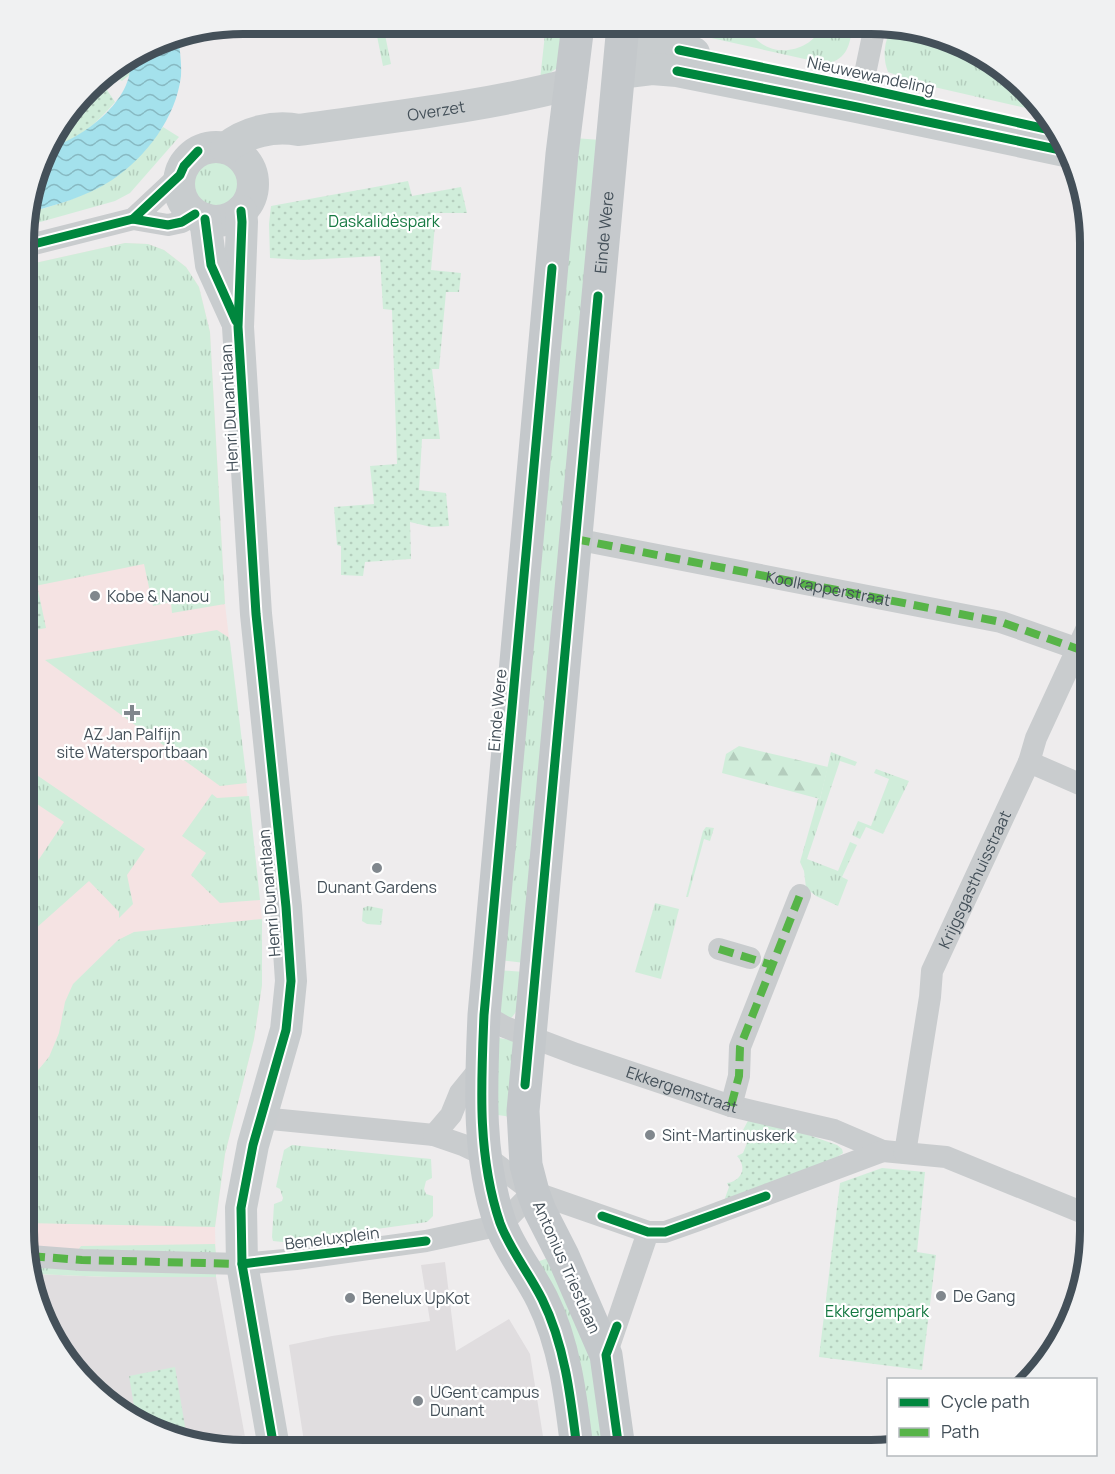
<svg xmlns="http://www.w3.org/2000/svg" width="1115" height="1474" font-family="Manrope,sans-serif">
  <defs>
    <pattern id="grass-tufts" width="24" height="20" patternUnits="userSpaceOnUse" patternTransform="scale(1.5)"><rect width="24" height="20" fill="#d0edda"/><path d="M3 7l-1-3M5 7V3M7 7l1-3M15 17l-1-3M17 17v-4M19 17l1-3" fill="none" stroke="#b4cdbd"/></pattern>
    <pattern id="forest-firs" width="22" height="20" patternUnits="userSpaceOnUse" patternTransform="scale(1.5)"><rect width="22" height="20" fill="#d0edda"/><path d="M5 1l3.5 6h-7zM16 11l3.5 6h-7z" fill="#b4cdbd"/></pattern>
    <pattern id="park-dots" width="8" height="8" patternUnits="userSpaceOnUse" patternTransform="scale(1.5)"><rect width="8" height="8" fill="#d0edda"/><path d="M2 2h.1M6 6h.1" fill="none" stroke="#b4cdbd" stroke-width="1.8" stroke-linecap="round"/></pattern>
    <pattern id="water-waves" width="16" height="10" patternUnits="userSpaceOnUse" patternTransform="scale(1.5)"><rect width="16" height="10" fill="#a4e1ec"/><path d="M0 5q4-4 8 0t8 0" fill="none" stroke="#87b9c2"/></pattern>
  </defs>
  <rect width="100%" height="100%" fill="#eeeced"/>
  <g fill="#e0dddf">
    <polygon points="445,1262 456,1351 509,1319 530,1354 545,1449 305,1448 289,1345 332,1336 430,1321 421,1265"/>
    <polygon points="34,1274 110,1277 216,1277 247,1448 215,1448 121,1413 47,1328"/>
  </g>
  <polygon fill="#f5e3e3" points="125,243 148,244 164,250 186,267 199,287 210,332 225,604 262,919 262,985 254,1039 225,1154 215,1227 216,1277 110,1277 34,1274 24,1231 26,265"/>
  <g fill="url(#grass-tufts)">
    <polygon points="546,25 567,25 560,66 540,80"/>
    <path d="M 700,25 L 747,25 C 761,60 807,57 823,26 L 853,26 C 849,46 848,58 827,64 L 689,33 Z"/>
    <path d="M 893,26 L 900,26 L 1005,69 L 1039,111 L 921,84 L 888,72 C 882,56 884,41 893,26 Z"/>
    <polygon points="384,30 391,64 383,66 376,31"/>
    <polygon points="130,60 132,73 122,81 108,73"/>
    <path d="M 163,127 L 179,137 L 130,193 L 115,201 L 26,226 L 27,213 C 90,197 123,179 163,127 Z"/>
    <polygon points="574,138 601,140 525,963 499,960"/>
    <circle cx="215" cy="185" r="27"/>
    <polygon points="125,243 148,244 164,250 186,267 199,287 210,332 225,604 172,613 171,602 153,606 144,564 25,588 26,265"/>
    <polygon points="217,630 228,637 230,642 247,783 220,786 45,660"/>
    <polygon points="831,752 857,762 855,766 840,761 807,859 838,871 850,842 857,845 842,877 848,880 838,906 816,896 806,888 804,871 800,862 818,799 820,799"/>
    <polygon points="25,767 145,849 127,875 133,904 119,918 119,912 89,881 25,938 25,880 64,822 25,796"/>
    <polygon points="876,769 909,781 883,834 866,827 860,839 852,835 858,821 871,826 889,779 874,773"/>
    <polygon points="212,794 217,798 249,796 260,900 220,903 191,875 206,853 182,836"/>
    <polygon points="706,827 714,828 710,841 704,839 688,897 686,897 703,831"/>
    <polygon points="655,903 679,909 661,979 635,972"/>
    <polygon points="368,906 383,909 381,925 367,924 362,921 363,908"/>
    <polygon points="262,919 262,985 254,1039 225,1154 215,1227 24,1223 24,1087 49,1057 59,1033 65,1002 73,984 118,940 134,932"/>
    <path d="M 498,970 L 525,972 C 522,987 522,1009 510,1019 L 500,1013 Z"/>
    <polygon points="493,1037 518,1041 512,1117 491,1114"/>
    <polygon points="292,1145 431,1159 432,1178 426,1181 424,1189 426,1194 433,1196 433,1216 427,1222 283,1242 273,1241 272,1237 274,1204 282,1201 283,1198 280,1189 276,1187 284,1150"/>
    <polygon points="215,1244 216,1255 78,1250 81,1246"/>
    <polygon points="551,1257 586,1337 608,1449 586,1449 534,1263"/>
    <polygon points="31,1262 216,1269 216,1277 110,1277 34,1274"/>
  </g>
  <polygon fill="url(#forest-firs)" points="739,746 828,767 820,799 722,773 726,754"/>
  <g fill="url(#park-dots)">
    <path d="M 96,83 L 107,90 L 115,102 C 96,124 77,141 48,148 L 53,134 Z"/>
    <polygon points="408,181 412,196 461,187 467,213 436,213 431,270 461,273 459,292 446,292 439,369 432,369 440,439 422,439 419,490 446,493 449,526 431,527 410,522 411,559 365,562 363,576 341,575 341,546 337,545 334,507 374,504 370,466 397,464 392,310 383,309 380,256 303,260 270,258 269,224 271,206"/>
    <polygon points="37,585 46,628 25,632 25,588"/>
    <path d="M 751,1115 L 837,1145 L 842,1149 L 843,1153 L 834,1159 L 724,1201 L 729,1187 L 727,1183 C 741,1181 748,1168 737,1156 L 743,1153 L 747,1143 L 742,1132 Z"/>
    <polygon points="882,1168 925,1172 917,1252 936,1255 922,1370 819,1357 840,1183"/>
    <polygon points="175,1367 187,1438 136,1418 129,1376"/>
  </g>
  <path fill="url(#water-waves)" d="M 179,35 C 179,48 182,63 181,76 C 176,118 146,157 112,180 C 86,197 56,205 27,213 L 48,148 C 83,139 135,99 130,60 L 173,36 Z"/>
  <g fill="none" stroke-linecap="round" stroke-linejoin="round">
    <g stroke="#c9ccce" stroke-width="22">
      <polyline points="862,88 875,26"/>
      <polyline points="133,219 180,175"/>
      <polyline points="26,246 133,219 168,225 182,222 195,214"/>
      <polyline points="575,539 1001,622 1078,649"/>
      <polyline points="1029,762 1091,789"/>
      <polyline points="719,949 750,958"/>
      <path id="s1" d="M 484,1015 L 505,1027 L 576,1054 L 731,1106 L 834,1130 L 883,1151 L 946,1157 L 1091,1216"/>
      <polyline points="731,1106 739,1076 740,1047 800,895"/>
      <polyline points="261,1118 434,1135 463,1145 484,1155 533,1192 648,1232 665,1232 699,1220 883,1151"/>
      <polyline points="434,1135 451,1115 460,1093 482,1066"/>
      <path id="s2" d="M 905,1153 L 930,997 L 932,971 L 1029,762 L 1036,738 L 1091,619"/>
      <polyline points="30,1256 82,1260 242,1264 296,1259 426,1241 501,1225 533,1192"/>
      <polyline points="606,1355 648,1232"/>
    </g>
    <g stroke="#c8ccce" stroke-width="32">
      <polyline points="622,42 694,53"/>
      <polyline points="619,73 652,69 677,71 857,107 1070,152"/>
      <circle cx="216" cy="184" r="37"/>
      <path id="s3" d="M 226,148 C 246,132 274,125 299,130 C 390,117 482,107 571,84"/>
      <polyline points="241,211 242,222 238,327 256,614 286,907 291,981 286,1030 253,1145 241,1208 242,1264 274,1448"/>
      <polyline points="205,219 211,265 236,320"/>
    </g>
    <g stroke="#c4c8cb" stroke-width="33">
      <path d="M 577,1449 C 571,1399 565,1345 542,1299 C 529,1273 510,1250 500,1223 C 477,1155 481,1085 484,1015 L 562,154 L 578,25"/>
      <path id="s4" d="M 619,1449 L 606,1355 L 563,1256 L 540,1211 L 533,1192 L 526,1165 L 523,1111 L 623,25"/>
    </g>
    <g stroke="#57b448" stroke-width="8" stroke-dasharray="15 8" stroke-linecap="butt">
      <path id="s5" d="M 575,539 L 1001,622 L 1078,649"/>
      <polyline points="719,949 772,965"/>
      <polyline points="731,1106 739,1076 740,1047 800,895"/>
      <polyline points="30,1256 82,1260 242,1264"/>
    </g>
    <g stroke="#fff" stroke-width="13">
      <g id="cycleway">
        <polyline points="679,50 862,88 1055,131"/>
        <polyline points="677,71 857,107 1070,152"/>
        <polyline points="241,211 242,222 238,327 256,614 286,907 291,981 286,1030 253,1145 241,1208 242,1264 274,1448"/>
        <polyline points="133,219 180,175 184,166 198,151"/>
        <polyline points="205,219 211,265 236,321"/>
        <polyline points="26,246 133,219 168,225 182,222 195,214"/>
        <path d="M 552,268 L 484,1015 C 481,1085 477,1155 500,1223 C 510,1250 529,1273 542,1299 C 565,1345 571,1399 577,1449"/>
        <polyline points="525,1085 598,296"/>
        <polyline points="602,1216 648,1232 665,1232 766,1196"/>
        <polyline points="242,1264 426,1241"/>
        <polyline points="617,1326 606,1355 619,1449"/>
      </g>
    </g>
    <use href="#cycleway" stroke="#00873e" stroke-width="9"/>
  </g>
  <g fill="#80878d" stroke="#fff" stroke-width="2">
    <circle cx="95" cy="596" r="6"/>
    <path d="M129 704h6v6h6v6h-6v6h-6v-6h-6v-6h6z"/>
    <circle cx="377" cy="868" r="6"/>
    <circle cx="650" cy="1135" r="6"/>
    <circle cx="941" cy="1296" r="6"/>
    <circle cx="350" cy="1298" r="6"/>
    <circle cx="418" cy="1401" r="6"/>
  </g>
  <g text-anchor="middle" stroke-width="4.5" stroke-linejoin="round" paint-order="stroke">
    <g font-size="16" fill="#445059" stroke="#fff">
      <text transform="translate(871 75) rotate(12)" y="6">Nieuwewandeling</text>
      <text dy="6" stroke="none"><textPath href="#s3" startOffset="216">Overzet</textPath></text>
      <text dy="6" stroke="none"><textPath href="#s4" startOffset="1238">Einde Were</textPath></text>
      <text transform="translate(229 408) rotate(-93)" y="6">Henri Dunantlaan</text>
      <text dy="6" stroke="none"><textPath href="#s5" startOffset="258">Koolkapperstraat</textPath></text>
      <text transform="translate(497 710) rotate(-85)" y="6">Einde Were</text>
      <text dy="6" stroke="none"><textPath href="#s2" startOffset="285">Krijgsgasthuisstraat</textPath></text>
      <text transform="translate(269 893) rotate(-95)" y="6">Henri Dunantlaan</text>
      <text dy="6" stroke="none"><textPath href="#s1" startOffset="212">Ekkergemstraat</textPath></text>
      <text transform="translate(332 1238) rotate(-7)" y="6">Beneluxplein</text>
      <text transform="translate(567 1267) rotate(66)" y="6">Antonius Triestlaan</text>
    </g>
    <g font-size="16" fill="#167942" stroke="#fff">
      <text x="384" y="227">Daskalidèspark</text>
      <text x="877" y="1317">Ekkergempark</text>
    </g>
    <g font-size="16" fill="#445059" stroke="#fff" text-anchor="start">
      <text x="107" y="602">Kobe &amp; Nanou</text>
      <text x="132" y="740" text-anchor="middle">AZ Jan Palfijn<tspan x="132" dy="18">site Watersportbaan</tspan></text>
      <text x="377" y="893" text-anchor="middle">Dunant Gardens</text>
      <text x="662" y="1141">Sint-Martinuskerk</text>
      <text x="953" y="1302">De Gang</text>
      <text x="362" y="1304">Benelux UpKot</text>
      <text x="430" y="1398">UGent campus<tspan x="430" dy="18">Dunant</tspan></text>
    </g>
  </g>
  <path d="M0 0H1115V1474H0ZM243 34H871A209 209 0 0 1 1080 243V1231A209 209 0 0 1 871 1440H243A209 209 0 0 1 34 1231V243A209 209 0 0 1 243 34Z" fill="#f0f1f2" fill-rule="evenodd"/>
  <path fill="none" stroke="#445059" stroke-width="8" d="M243 34H871A209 209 0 0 1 1080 243V1231A209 209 0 0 1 871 1440H243A209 209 0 0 1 34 1231V243A209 209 0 0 1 243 34Z"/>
  <rect x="887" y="1378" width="210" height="78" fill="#ffffff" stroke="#b4b9bd" stroke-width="1.5"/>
  <rect x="899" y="1398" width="30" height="9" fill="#00873e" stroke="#b4b9bd" stroke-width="1.5"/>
  <text x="941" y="1408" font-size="18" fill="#445059">Cycle path</text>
  <rect x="899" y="1428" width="30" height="9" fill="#57b448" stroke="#b4b9bd" stroke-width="1.5"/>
  <text x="941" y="1438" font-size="18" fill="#445059">Path</text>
</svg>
